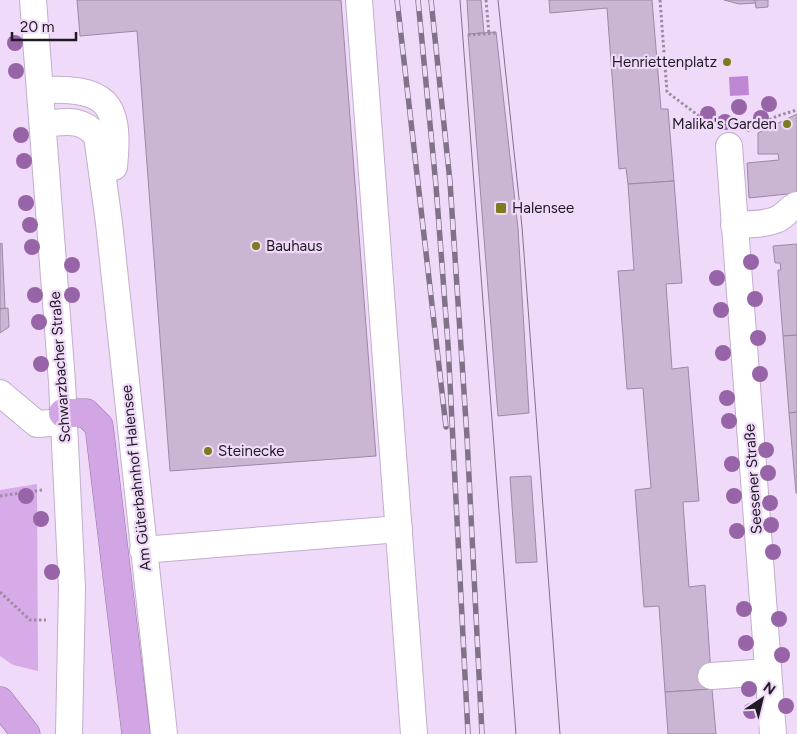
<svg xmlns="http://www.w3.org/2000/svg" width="797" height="734" font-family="Figtree,sans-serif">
  <rect width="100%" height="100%" fill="#f0daf9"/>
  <polygon fill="#d6abe8" points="37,484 38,671 13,665 0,656 0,490"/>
  <polygon fill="#bd87d3" points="748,76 749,95 730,96 729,77"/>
  <g fill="#cab5d3" stroke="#9d89a5">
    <polygon points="77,0 341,0 376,456 170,471 137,31 80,36"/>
    <polygon points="467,0 481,0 484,33 469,34"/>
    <polygon points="549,0 652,0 661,109 668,109 674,181 628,184 626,168 619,169 607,8 550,13"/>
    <polygon points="724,0 755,0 756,3 739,4"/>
    <polygon points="755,0 768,0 768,7 756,8"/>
    <polygon points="496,32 518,228 529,413 498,416 468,34"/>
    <polygon points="797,114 797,193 749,198 747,163 779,160 778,154 758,154 758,133"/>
    <polygon points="674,181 682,283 666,284 672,369 688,367 699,501 683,502 689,587 705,585 712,689 665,692 659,606 644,607 635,490 651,488 643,388 627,389 618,271 634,270 628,184"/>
    <polygon points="2,243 5,308 0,309 0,244"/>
    <polygon points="797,244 797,335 783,336 778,274 778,270 781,270 780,263 775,263 773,246"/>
    <polygon points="8,308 9,327 0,333 0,309"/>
    <polygon points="797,335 797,412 789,413 783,336"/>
    <polygon points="797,412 797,493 796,493 789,413"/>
    <polygon points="531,476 537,562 516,563 510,477"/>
    <polygon points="712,689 716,734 668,734 665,692"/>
  </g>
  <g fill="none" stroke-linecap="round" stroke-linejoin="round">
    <g stroke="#c3aecc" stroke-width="28">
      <g id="minor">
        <polyline points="33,0 62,382 72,588 69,734"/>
        <polyline points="359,0 414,734"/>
        <path d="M 40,90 C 106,87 121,101 114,167"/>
        <path d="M 43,124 C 66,122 81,117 97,136 L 109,223 L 164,734"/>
        <polyline points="729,146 773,734"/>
        <path d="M 734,225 C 748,224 765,225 778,219 C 785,216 789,208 797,205"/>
        <polyline points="0,393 37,424 64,422"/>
        <polyline points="143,550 399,529"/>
        <polyline points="711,676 768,672"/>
      </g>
    </g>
    <g stroke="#9475a1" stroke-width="29">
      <g id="highway">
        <polyline points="63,413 86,413 99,426 136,734"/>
        <polyline points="0,701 26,734"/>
      </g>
    </g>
    <g stroke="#9c8ba2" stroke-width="3" stroke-dasharray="2.5 2.5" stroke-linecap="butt">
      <polyline points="486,0 489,34"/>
      <polyline points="660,0 667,92 715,128"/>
      <polyline points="468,35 496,33"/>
      <polyline points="747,131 777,116 797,110"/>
      <polyline points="0,496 42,490"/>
      <polyline points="0,592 30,620 46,620"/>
    </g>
    <use href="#minor" stroke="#fff" stroke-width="26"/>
    <use href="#highway" stroke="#d2a6e4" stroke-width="28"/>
    <g stroke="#817387" stroke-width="1">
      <polyline points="460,0 516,734"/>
      <polyline points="498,0 522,227 560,734"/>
    </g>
    <g stroke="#817387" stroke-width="5.5">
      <g id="rail">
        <polyline points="397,0 446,427"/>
        <polyline points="418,0 436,186 448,344 468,734"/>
        <polyline points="431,0 450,182 467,437 482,734"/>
      </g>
    </g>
    <use href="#rail" stroke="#f0daf9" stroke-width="4" stroke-dasharray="11" stroke-linecap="butt"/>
  </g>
  <g fill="#9764a8">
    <circle cx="15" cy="43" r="8"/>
    <circle cx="16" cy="71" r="8"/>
    <circle cx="769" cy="104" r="8"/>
    <circle cx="739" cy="107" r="8"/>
    <circle cx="708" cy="114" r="8"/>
    <circle cx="761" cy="118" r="8"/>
    <circle cx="725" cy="122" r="8"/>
    <circle cx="21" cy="135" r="8"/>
    <circle cx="24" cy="161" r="8"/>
    <circle cx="26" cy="203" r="8"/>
    <circle cx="30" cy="225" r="8"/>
    <circle cx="32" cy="247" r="8"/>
    <circle cx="751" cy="262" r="8"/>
    <circle cx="72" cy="265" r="8"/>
    <circle cx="717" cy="278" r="8"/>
    <circle cx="35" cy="295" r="8"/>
    <circle cx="72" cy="295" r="8"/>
    <circle cx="755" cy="299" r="8"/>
    <circle cx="721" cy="310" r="8"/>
    <circle cx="39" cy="322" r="8"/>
    <circle cx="758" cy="338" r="8"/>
    <circle cx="723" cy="353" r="8"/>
    <circle cx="41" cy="364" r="8"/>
    <circle cx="760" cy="374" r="8"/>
    <circle cx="727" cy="398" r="8"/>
    <circle cx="729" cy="421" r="8"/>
    <circle cx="766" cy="450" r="8"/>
    <circle cx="732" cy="464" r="8"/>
    <circle cx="768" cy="473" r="8"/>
    <circle cx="26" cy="496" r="8"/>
    <circle cx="734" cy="496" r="8"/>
    <circle cx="770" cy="503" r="8"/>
    <circle cx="41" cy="519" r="8"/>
    <circle cx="771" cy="525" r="8"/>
    <circle cx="737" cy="531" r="8"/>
    <circle cx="773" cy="552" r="8"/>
    <circle cx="52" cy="572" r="8"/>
    <circle cx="744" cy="609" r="8"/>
    <circle cx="779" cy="619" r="8"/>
    <circle cx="746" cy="643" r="8"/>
    <circle cx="782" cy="655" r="8"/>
    <circle cx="749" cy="689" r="8"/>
    <circle cx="786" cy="706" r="8"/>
    <circle cx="751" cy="711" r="8"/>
  </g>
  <g fill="#7f791f" stroke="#f0daf9" stroke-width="2">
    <circle cx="727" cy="62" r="5"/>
    <circle cx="787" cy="124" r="5"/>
    <rect x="495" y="202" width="12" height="12" rx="2.5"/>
    <circle cx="256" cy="246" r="5"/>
    <circle cx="208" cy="451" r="5"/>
  </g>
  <g text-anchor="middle" stroke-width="4.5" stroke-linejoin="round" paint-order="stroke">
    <g font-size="15" fill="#211924" stroke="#f0daf9" text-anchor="start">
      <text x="717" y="67" text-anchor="end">Henriettenplatz</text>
      <text x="777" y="129" text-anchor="end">Malika's Garden</text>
      <text x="512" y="213">Halensee</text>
      <text x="266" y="251">Bauhaus</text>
      <text x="218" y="456">Steinecke</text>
    </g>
    <g font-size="15" fill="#211924" stroke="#f0daf9">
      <text transform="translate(60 367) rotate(-94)" y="5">Schwarzbacher Straße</text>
      <text transform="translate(136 478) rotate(-96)" y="5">Am Güterbahnhof Halensee</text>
      <text transform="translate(753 479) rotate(-94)" y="5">Seesener Straße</text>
    </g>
  </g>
  <g transform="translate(762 699) rotate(35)" stroke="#f0daf9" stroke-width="4" paint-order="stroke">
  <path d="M0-4L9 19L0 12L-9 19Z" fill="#211924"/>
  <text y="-8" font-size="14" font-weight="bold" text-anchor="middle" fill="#211924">N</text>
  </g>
  <path d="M12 32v8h64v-8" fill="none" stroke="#211924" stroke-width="2.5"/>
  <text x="20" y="32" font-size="15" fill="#211924" stroke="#f0daf9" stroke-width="4" paint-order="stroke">20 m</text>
</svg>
